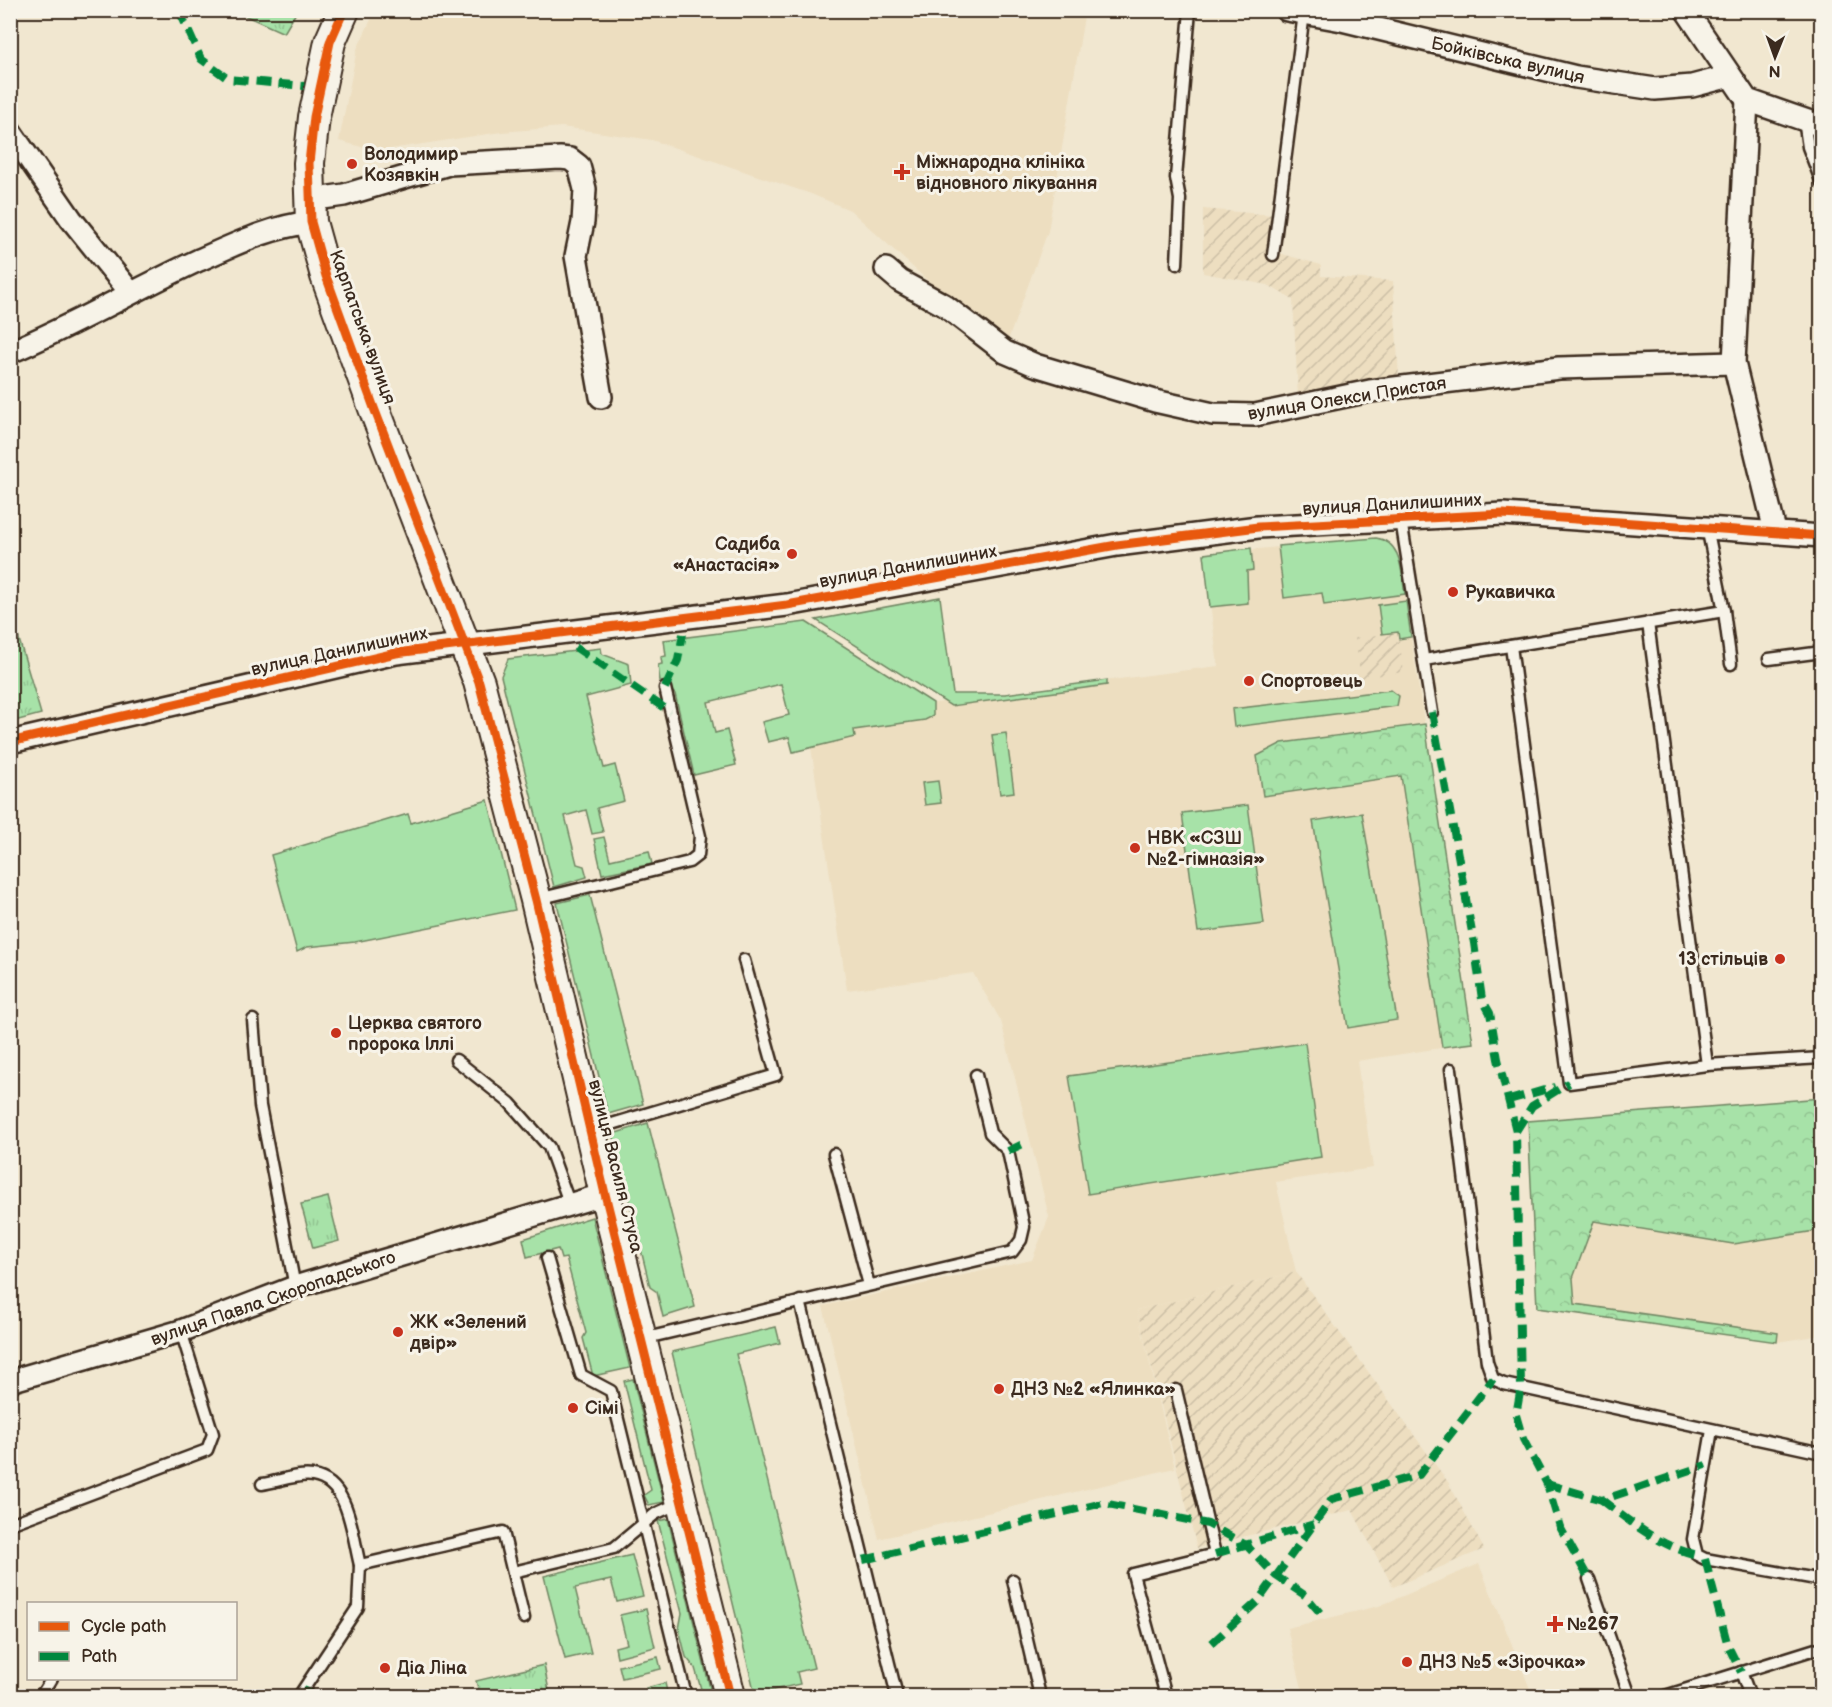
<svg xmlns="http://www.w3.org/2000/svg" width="1832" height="1707" font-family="'Balsamiq Sans',sans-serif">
  <defs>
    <pattern id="industrial-furrows" width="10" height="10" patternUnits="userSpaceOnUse" patternTransform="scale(1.5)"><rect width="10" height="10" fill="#eddec0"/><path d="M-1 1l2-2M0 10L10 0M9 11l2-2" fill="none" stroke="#ccbfa5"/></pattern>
    <pattern id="forest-crowns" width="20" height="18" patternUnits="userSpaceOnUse" patternTransform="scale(1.5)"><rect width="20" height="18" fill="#a7e2a8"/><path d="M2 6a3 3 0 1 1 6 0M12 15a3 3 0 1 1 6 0" fill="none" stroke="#91c290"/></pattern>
    <pattern id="park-tufts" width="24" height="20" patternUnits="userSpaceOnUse" patternTransform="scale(1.5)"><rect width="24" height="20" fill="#a7e2a8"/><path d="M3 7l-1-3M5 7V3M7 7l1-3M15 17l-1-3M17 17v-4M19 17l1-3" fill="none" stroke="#91c290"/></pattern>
  </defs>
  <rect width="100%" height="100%" fill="#f1e7d0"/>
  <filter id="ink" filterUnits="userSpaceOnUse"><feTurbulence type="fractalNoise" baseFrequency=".0167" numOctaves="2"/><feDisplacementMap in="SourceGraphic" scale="12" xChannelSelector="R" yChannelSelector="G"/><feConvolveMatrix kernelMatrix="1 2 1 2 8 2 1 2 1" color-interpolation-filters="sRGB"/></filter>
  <g filter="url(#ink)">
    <g fill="#eddec0">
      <polygon points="375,11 1085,11 1048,231 1007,343 949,300 850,210 811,194 652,140 562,127 501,132 377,151 339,141 357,49"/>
      <polygon points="1376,538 1391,544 1399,558 1473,1043 1357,1061 1373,1168 1276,1182 1296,1272 1137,1310 1175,1468 879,1539 823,1306 1032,1260 1049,1217 1001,1021 973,973 847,990 807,720 1218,666 1204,554"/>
      <polygon points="1821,1098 1821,1335 1777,1342 1537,1308 1528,1121"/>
      <polygon points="1479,1564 1533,1696 1304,1696 1287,1628 1379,1606"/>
    </g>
    <g fill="url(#industrial-furrows)">
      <polygon points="1203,209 1284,216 1279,253 1321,265 1321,276 1393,281 1399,378 1298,396 1293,300 1268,285 1203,273"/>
      <polygon points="1398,632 1404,672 1361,678 1355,638"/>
      <polygon points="1296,1272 1448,1482 1484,1549 1393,1587 1352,1510 1197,1548 1137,1310"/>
    </g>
    <g fill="#a7e2a8" stroke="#718663" stroke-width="1.5">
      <path d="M 1376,538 C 1403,542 1401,573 1405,594 L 1324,605 L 1322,593 L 1284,598 L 1278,546 Z"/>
      <polygon points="1251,548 1253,570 1247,571 1248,603 1210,607 1204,554"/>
      <polygon points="940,597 953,694 1005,694 1107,680 1107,685 951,706 816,620"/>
      <polygon points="1406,601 1411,637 1399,639 1398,632 1382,634 1378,605"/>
      <polygon points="806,622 933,703 933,716 925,720 854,730 855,737 793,752 789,737 768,742 762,722 789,715 781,684 708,702 715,733 727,730 736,765 694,775 675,694 660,681 658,665 662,664 661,657 666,656 664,640"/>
      <polygon points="601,648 602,654 629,664 631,685 586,697 604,768 615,765 624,801 597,808 603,832 592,834 586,810 565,816 577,864 584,866 587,877 554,887 501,676 508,659"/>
      <polygon points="1391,690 1399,696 1397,706 1234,727 1232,709"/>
      <polygon points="1006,733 1014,792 1000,794 992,735"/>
      <polygon points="938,781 941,803 925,805 922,783"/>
      <polygon points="488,800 515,910 355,942 307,947 297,952 271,855 408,814 411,823"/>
      <polygon points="1248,805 1264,924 1198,932 1182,813"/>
      <polygon points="1362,813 1397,1020 1348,1028 1313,821"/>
      <polygon points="604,837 610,860 649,851 652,864 602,874 594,839"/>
      <polygon points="590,895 643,1104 608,1114 557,903"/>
      <polygon points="1305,1043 1321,1157 1088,1194 1069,1076"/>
      <polygon points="648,1123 695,1307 663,1317 657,1292 650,1287 613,1134"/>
      <polygon points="592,1217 630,1368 593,1376 583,1338 586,1333 566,1258 561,1259 558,1249 527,1257 523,1239"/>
      <polygon points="776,1327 780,1343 736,1354 814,1668 797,1672 800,1684 755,1694 672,1352"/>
      <polygon points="633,1379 664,1502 649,1505 644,1495 651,1490 624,1381"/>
      <polygon points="668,1519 712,1696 703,1696 695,1668 686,1657 679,1629 682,1613 658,1521"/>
      <polygon points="632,1555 643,1596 617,1602 611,1580 575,1588 591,1653 565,1659 544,1576"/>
      <polygon points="646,1609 655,1647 617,1657 615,1647 627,1644 620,1615"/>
      <polygon points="658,1657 661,1669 622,1678 619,1666"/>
      <polygon points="665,1683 668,1696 649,1696 646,1688"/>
    </g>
    <g fill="url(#forest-crowns)" stroke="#718663" stroke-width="1.5">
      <polygon points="1425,724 1473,1043 1442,1047 1401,776 1263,796 1257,756 1282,743"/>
      <polygon points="1821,1098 1821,1230 1733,1244 1594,1221 1573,1278 1575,1304 1778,1333 1777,1342 1537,1308 1528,1121"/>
    </g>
    <g fill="url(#park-tufts)" stroke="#718663" stroke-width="1.5">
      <polygon points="235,11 297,10 297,11 284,33"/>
      <polygon points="11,612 41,714 11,722 10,722"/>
      <polygon points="328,1197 339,1241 313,1248 301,1204"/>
      <polygon points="544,1665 550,1696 480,1696 476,1681"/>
    </g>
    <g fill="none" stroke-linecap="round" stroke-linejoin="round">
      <g stroke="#3b2a1e" stroke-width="15">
        <g id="lane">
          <polyline points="1804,120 1808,147 1822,183"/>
          <polyline points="1273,255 1304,13"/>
          <polyline points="1177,264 1180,199 1176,178 1190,10"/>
          <polyline points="1401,520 1432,712"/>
          <polyline points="1707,527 1724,611 1731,664"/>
          <polyline points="1648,623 1707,1065"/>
          <polyline points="1511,646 1569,1083 1707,1065 1822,1058"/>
          <polyline points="1769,659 1822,652"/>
          <polyline points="1424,660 1724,611"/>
          <polyline points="538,899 689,862 698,855 700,836 665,688"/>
          <polyline points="253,1020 260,1106 295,1287"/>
          <polyline points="456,1060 510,1103 549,1147 570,1205"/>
          <polyline points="1451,1069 1487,1362 1493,1379 1504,1384 1822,1453"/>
          <polyline points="592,1130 776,1075 744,960"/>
          <polyline points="834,1154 869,1285"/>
          <polyline points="547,1258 581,1375 611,1391 686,1696"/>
          <polyline points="800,1301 897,1696"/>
          <polyline points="642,1339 1012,1252 1021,1240 1024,1227 1008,1151 990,1133 976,1075"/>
          <polyline points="1712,1430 1693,1539 1697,1555 1705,1559 1822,1580"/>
          <path d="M 262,1484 C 277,1482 299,1473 313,1476 C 350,1482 352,1535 360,1565"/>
          <polyline points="10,1524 207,1450 213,1434 181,1331"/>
          <polyline points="513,1572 614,1548 655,1514 679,1503"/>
          <polyline points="1589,1579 1630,1696"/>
          <polyline points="1013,1580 1040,1696"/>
          <polyline points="1741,1672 1750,1696"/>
          <polyline points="41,1696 52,1678"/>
          <polyline points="299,1696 358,1607 360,1565 503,1532 524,1618"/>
          <polyline points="1166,1696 1133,1574 1215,1554 1176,1390"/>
          <polyline points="1665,1696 1822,1647"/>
        </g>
      </g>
      <g stroke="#3b2a1e" stroke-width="26">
        <g id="street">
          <polyline points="1287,10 1342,20 1576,77 1655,89 1692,86 1730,76"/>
          <polyline points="1686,10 1747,100 1822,126"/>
          <polyline points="1747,100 1734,363 1775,531"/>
          <polyline points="10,131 71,219 130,292"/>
          <polyline points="309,200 344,195 449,164 560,158 570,159 579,166 585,189 583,222 576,256 601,397"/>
          <polyline points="886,269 900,281 944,305 1005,352 1035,365 1155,401 1213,414 1255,415 1370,391 1559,368 1734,363"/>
          <path d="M 10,352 C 75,325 136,289 199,260 C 236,244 270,227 311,222"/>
          <polyline points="10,742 396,653 787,605 1117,545 1258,527 1503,514 1822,536"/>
          <polyline points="10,1381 181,1331 295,1287 605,1194"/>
        </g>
      </g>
      <g stroke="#3b2a1e" stroke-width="34">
        <polyline id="secondary" points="344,10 330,42 314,117 309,163 311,222 326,276 374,408 479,682 536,900 605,1194 730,1696"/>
      </g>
      <use href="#lane" stroke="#f7f3e8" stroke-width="10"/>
      <use href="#street" stroke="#f7f3e8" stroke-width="21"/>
      <use href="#secondary" stroke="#f7f3e8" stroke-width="30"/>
      <g stroke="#00873e" stroke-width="8" stroke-dasharray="15 8" stroke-linecap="butt">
        <polyline points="179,10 201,59 228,79 304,86"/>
        <polyline points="575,647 670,712"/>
        <polyline points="665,688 678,660 683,634"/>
        <polyline points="1432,712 1474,943 1482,999 1490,1013 1498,1059 1516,1131 1521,1387 1516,1415 1523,1439 1547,1484 1560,1527 1589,1579"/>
        <polyline points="1509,1100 1555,1087"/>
        <polyline points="1516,1131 1532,1106 1569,1083"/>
        <polyline points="1008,1151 1027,1142"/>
        <polyline points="1547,1484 1602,1500 1706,1465"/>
        <path d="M 1602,1500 C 1630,1522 1661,1547 1697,1555"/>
        <polyline points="1215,1554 1314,1524"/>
        <polyline points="1705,1559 1728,1646 1741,1672"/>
        <polyline points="863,1560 1103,1503 1208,1524 1246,1545 1276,1576 1306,1596 1322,1615"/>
        <polyline points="1212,1643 1258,1601 1332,1499 1419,1475 1493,1379"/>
        <polyline points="302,1690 315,1696"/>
      </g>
      <g stroke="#f7f3e8" stroke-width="13">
        <g id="cycleway">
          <polyline points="344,10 330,42 314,117 309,163 311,222 326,276 374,408 479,682 536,900 605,1194 730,1696"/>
          <polyline points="10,742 396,653 787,605 1117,545 1258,527 1503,514 1822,536"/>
        </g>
      </g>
      <use href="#cycleway" stroke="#e8590c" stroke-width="9"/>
    </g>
  </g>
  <g fill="#c8321e" stroke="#f7f3e8" stroke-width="2">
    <circle cx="352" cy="164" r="6"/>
    <path d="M899 163h6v6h6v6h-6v6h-6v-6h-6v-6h6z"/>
    <circle cx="792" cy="554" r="6"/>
    <circle cx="1453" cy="592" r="6"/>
    <circle cx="1249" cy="681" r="6"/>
    <circle cx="1135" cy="848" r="6"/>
    <circle cx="1780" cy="959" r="6"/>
    <circle cx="336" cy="1033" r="6"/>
    <circle cx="398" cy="1332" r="6"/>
    <circle cx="999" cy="1389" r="6"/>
    <circle cx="573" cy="1408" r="6"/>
    <path d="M1552 1615h6v6h6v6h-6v6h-6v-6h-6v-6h6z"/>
    <circle cx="1407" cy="1662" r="6"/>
    <circle cx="385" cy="1668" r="6"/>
  </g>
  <g text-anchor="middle" stroke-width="6" stroke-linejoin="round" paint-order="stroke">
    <g font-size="18" fill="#3b2a1e" stroke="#f7f3e8">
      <text transform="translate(1508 60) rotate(13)" y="6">Бойківська вулиця</text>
      <text transform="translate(363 327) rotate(70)" y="6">Карпатська вулиця</text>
      <text transform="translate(1347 398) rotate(-9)" y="6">вулиця Олекси Пристая</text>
      <text transform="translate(1392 504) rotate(-3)" y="6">вулиця Данилишиних</text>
      <text transform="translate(908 566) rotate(-10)" y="6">вулиця Данилишиних</text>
      <text transform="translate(339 651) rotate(-12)" y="6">вулиця Данилишиних</text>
      <text transform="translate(616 1166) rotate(76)" y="6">вулиця Василя Стуса</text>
      <text transform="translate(273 1298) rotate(-19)" y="6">вулиця Павла Скоропадського</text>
    </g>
    <g font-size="18" font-weight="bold" fill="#3b2a1e" stroke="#f7f3e8" text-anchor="start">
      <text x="364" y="160">Володимир<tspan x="364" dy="21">Козявкін</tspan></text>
      <text x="916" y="168">Міжнародна клініка<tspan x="916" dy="21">відновного лікування</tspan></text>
      <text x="780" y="550" text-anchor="end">Садиба<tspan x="780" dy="21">«Анастасія»</tspan></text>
      <text x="1465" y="598">Рукавичка</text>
      <text x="1261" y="687">Спортовець</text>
      <text x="1147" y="844">НВК «СЗШ<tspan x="1147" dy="21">№2-гімназія»</tspan></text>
      <text x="1768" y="965" text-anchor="end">13 стільців</text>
      <text x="348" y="1029">Церква святого<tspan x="348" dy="21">пророка Іллі</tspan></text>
      <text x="410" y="1328">ЖК «Зелений<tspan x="410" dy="21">двір»</tspan></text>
      <text x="1011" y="1395">ДНЗ №2 «Ялинка»</text>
      <text x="585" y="1414">Сімі</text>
      <text x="1567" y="1630">№267</text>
      <text x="1419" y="1668">ДНЗ №5 «Зірочка»</text>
      <text x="397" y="1674">Діа Ліна</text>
    </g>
  </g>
  <rect width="1832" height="1707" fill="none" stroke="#f7f3e8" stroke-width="36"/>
  <rect x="18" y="18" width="1796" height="1671" fill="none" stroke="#3b2a1e" stroke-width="2" filter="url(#ink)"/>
  <rect x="27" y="1602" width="210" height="78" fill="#f7f3e8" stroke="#aca397" stroke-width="1.5"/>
  <rect x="39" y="1622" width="30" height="9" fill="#e8590c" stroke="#aca397" stroke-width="1.5"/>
  <text x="81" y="1632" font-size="18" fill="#3b2a1e">Cycle path</text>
  <rect x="39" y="1652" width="30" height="9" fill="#00873e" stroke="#aca397" stroke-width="1.5"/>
  <text x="81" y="1662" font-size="18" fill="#3b2a1e">Path</text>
  <g transform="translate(1775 57) rotate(181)" stroke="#f7f3e8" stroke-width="4.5" paint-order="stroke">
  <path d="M0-4.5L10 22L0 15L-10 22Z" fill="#3b2a1e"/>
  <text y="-9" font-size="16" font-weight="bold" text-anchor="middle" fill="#3b2a1e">N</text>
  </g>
</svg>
